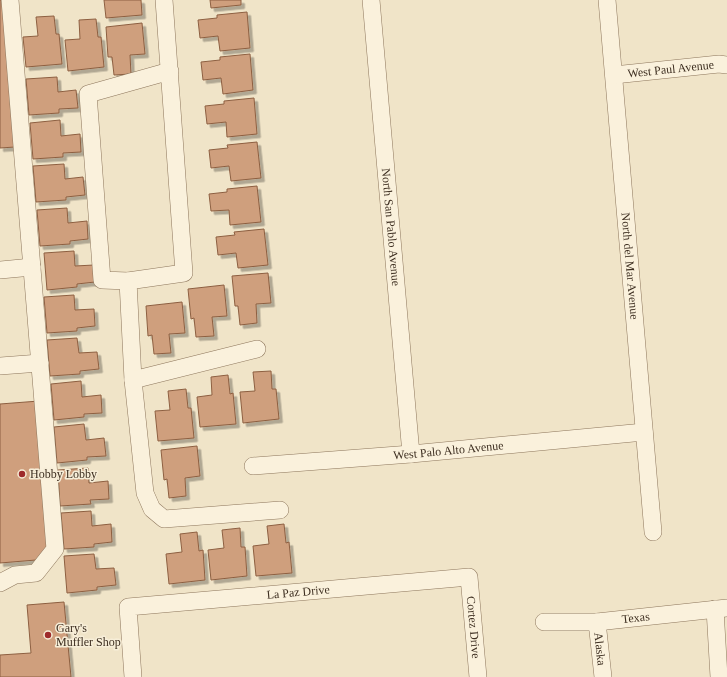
<svg xmlns="http://www.w3.org/2000/svg" width="727" height="677" font-family="'Times New Roman',serif">
  <defs>
    <filter id="shadow"><feDropShadow dx="3.5" dy="3.5" stdDeviation="0" flood-color="#0004"/></filter>
  </defs>
  <rect width="100%" height="100%" fill="#f0e4c8"/>
  <g fill="#cf9f7d" stroke="#8d5f41" filter="url(#shadow)">
    <polygon points="0,0 2,0 15,147 0,148"/>
    <polygon points="104,0 141,0 142,15 106,18"/>
    <polygon points="210,0 241,0 241,5 211,8"/>
    <polygon points="247,12 250,48 220,51 218,36 200,38 198,20 217,18 217,15"/>
    <polygon points="54,16 56,34 59,34 62,64 26,67 23,37 38,36 36,17"/>
    <polygon points="96,19 98,37 101,37 104,67 68,71 65,40 80,39 79,20"/>
    <polygon points="142,23 145,54 130,55 131,74 114,75 112,57 108,57 106,27"/>
    <polygon points="250,54 253,90 223,94 221,78 203,80 201,62 220,60 220,57"/>
    <polygon points="57,77 58,92 76,90 78,108 59,109 59,113 29,115 26,79"/>
    <polygon points="254,98 257,134 227,137 226,122 207,124 205,106 224,104 224,101"/>
    <polygon points="60,120 61,136 80,134 81,152 63,153 63,157 33,159 30,123"/>
    <polygon points="257,142 261,178 231,181 229,166 211,168 209,150 228,148 227,145"/>
    <polygon points="64,164 65,179 83,177 85,195 66,197 66,200 36,202 33,166"/>
    <polygon points="257,186 261,222 230,225 229,210 211,211 209,194 227,192 227,189"/>
    <polygon points="67,208 68,223 87,221 88,239 70,241 70,244 40,246 37,210"/>
    <polygon points="264,229 268,265 238,268 236,253 218,255 216,237 235,235 234,232"/>
    <polygon points="74,251 75,266 94,265 95,282 77,284 77,287 47,290 44,253"/>
    <polygon points="268,273 271,303 256,304 257,323 240,325 238,306 235,306 232,276"/>
    <polygon points="224,285 227,316 212,317 214,336 196,337 194,318 191,319 188,289"/>
    <polygon points="74,295 75,310 94,309 95,326 77,328 77,331 47,333 44,297"/>
    <polygon points="182,302 185,333 169,334 171,353 154,354 152,335 148,336 146,306"/>
    <polygon points="77,338 79,353 97,352 99,369 80,371 80,374 50,376 47,340"/>
    <polygon points="271,371 272,389 276,389 279,419 243,423 240,392 255,391 253,372"/>
    <polygon points="228,375 230,394 233,393 236,424 200,427 197,397 212,395 211,377"/>
    <polygon points="81,381 82,397 101,395 102,413 84,414 84,417 54,420 51,384"/>
    <polygon points="186,389 188,408 191,408 194,438 158,441 155,411 170,410 168,391"/>
    <polygon points="39,401 49,544 36,560 0,563 0,404"/>
    <polygon points="84,424 86,440 104,438 106,456 87,457 87,460 57,463 54,427"/>
    <polygon points="197,446 200,476 185,478 186,496 169,498 167,479 164,480 161,450"/>
    <polygon points="88,468 89,483 108,481 109,499 90,500 91,504 60,506 58,470"/>
    <polygon points="91,511 92,526 111,524 112,542 94,544 94,547 64,549 61,513"/>
    <polygon points="284,524 286,543 289,542 292,573 256,576 253,546 269,544 267,526"/>
    <polygon points="240,528 241,547 245,547 247,576 211,580 208,550 224,548 222,530"/>
    <polygon points="197,532 199,551 203,550 205,580 169,584 166,554 182,552 180,534"/>
    <polygon points="94,554 96,569 114,568 116,585 97,587 97,590 67,593 64,556"/>
    <polygon points="64,602 71,677 0,677 0,655 31,653 27,605"/>
  </g>
  <g fill="none" stroke-linecap="round" stroke-linejoin="round">
    <g stroke="#8d765c" stroke-width="18">
      <g id="minor">
        <polyline points="164,0 184,273 128,281 102,280 88,94 170,71"/>
        <path id="s1" d="M 371,0 L 411,454"/>
        <path id="s2" d="M 607,0 L 653,532"/>
        <path id="s3" d="M 614,75 L 719,64 L 727,65"/>
        <polyline points="0,270 32,267"/>
        <polyline points="128,281 133,380 145,493 152,509 164,519 280,510"/>
        <polyline points="0,366 40,363"/>
        <polyline points="133,380 257,349"/>
        <path id="s4" d="M 253,466 L 411,454 L 644,432"/>
        <polyline points="0,583 15,575 36,573 55,549 10,0"/>
        <polyline points="715,609 719,677"/>
        <path id="s5" d="M 544,622 L 597,622 L 727,608"/>
        <path id="s6" d="M 597,622 L 603,677"/>
        <path id="s7" d="M 133,677 L 128,607 L 469,577 L 478,677"/>
      </g>
    </g>
    <use href="#minor" stroke="#faf1dc" stroke-width="17"/>
  </g>
  <g fill="#9e2a2b" stroke="#f7eed8" stroke-width="1.5">
    <circle cx="22" cy="474" r="4"/>
    <circle cx="48" cy="635" r="4"/>
  </g>
  <g text-anchor="middle" stroke-width="3" stroke-linejoin="round" paint-order="stroke">
    <g font-size="12" fill="#3d2e20" stroke="#f7eed8">
      <text dy="4" stroke="none"><textPath href="#s3" startOffset="57">West Paul Avenue</textPath></text>
      <text dy="4" stroke="none"><textPath href="#s1" startOffset="228">North San Pablo Avenue</textPath></text>
      <text dy="4" stroke="none"><textPath href="#s2" startOffset="267">North del Mar Avenue</textPath></text>
      <text dy="4" stroke="none"><textPath href="#s4" startOffset="196">West Palo Alto Avenue</textPath></text>
      <text dy="4" stroke="none"><textPath href="#s7" startOffset="241">La Paz Drive</textPath></text>
      <text dy="4" stroke="none"><textPath href="#s5" startOffset="92">Texas</textPath></text>
      <text dy="4" stroke="none"><textPath href="#s7" startOffset="463">Cortez Drive</textPath></text>
      <text dy="4" stroke="none"><textPath href="#s6" startOffset="27">Alaska</textPath></text>
    </g>
    <g font-size="12" fill="#3d2e20" stroke="#f7eed8" text-anchor="start">
      <text x="30" y="478">Hobby Lobby</text>
      <text x="56" y="632">Gary's<tspan x="56" dy="14">Muffler Shop</tspan></text>
    </g>
  </g>
</svg>
